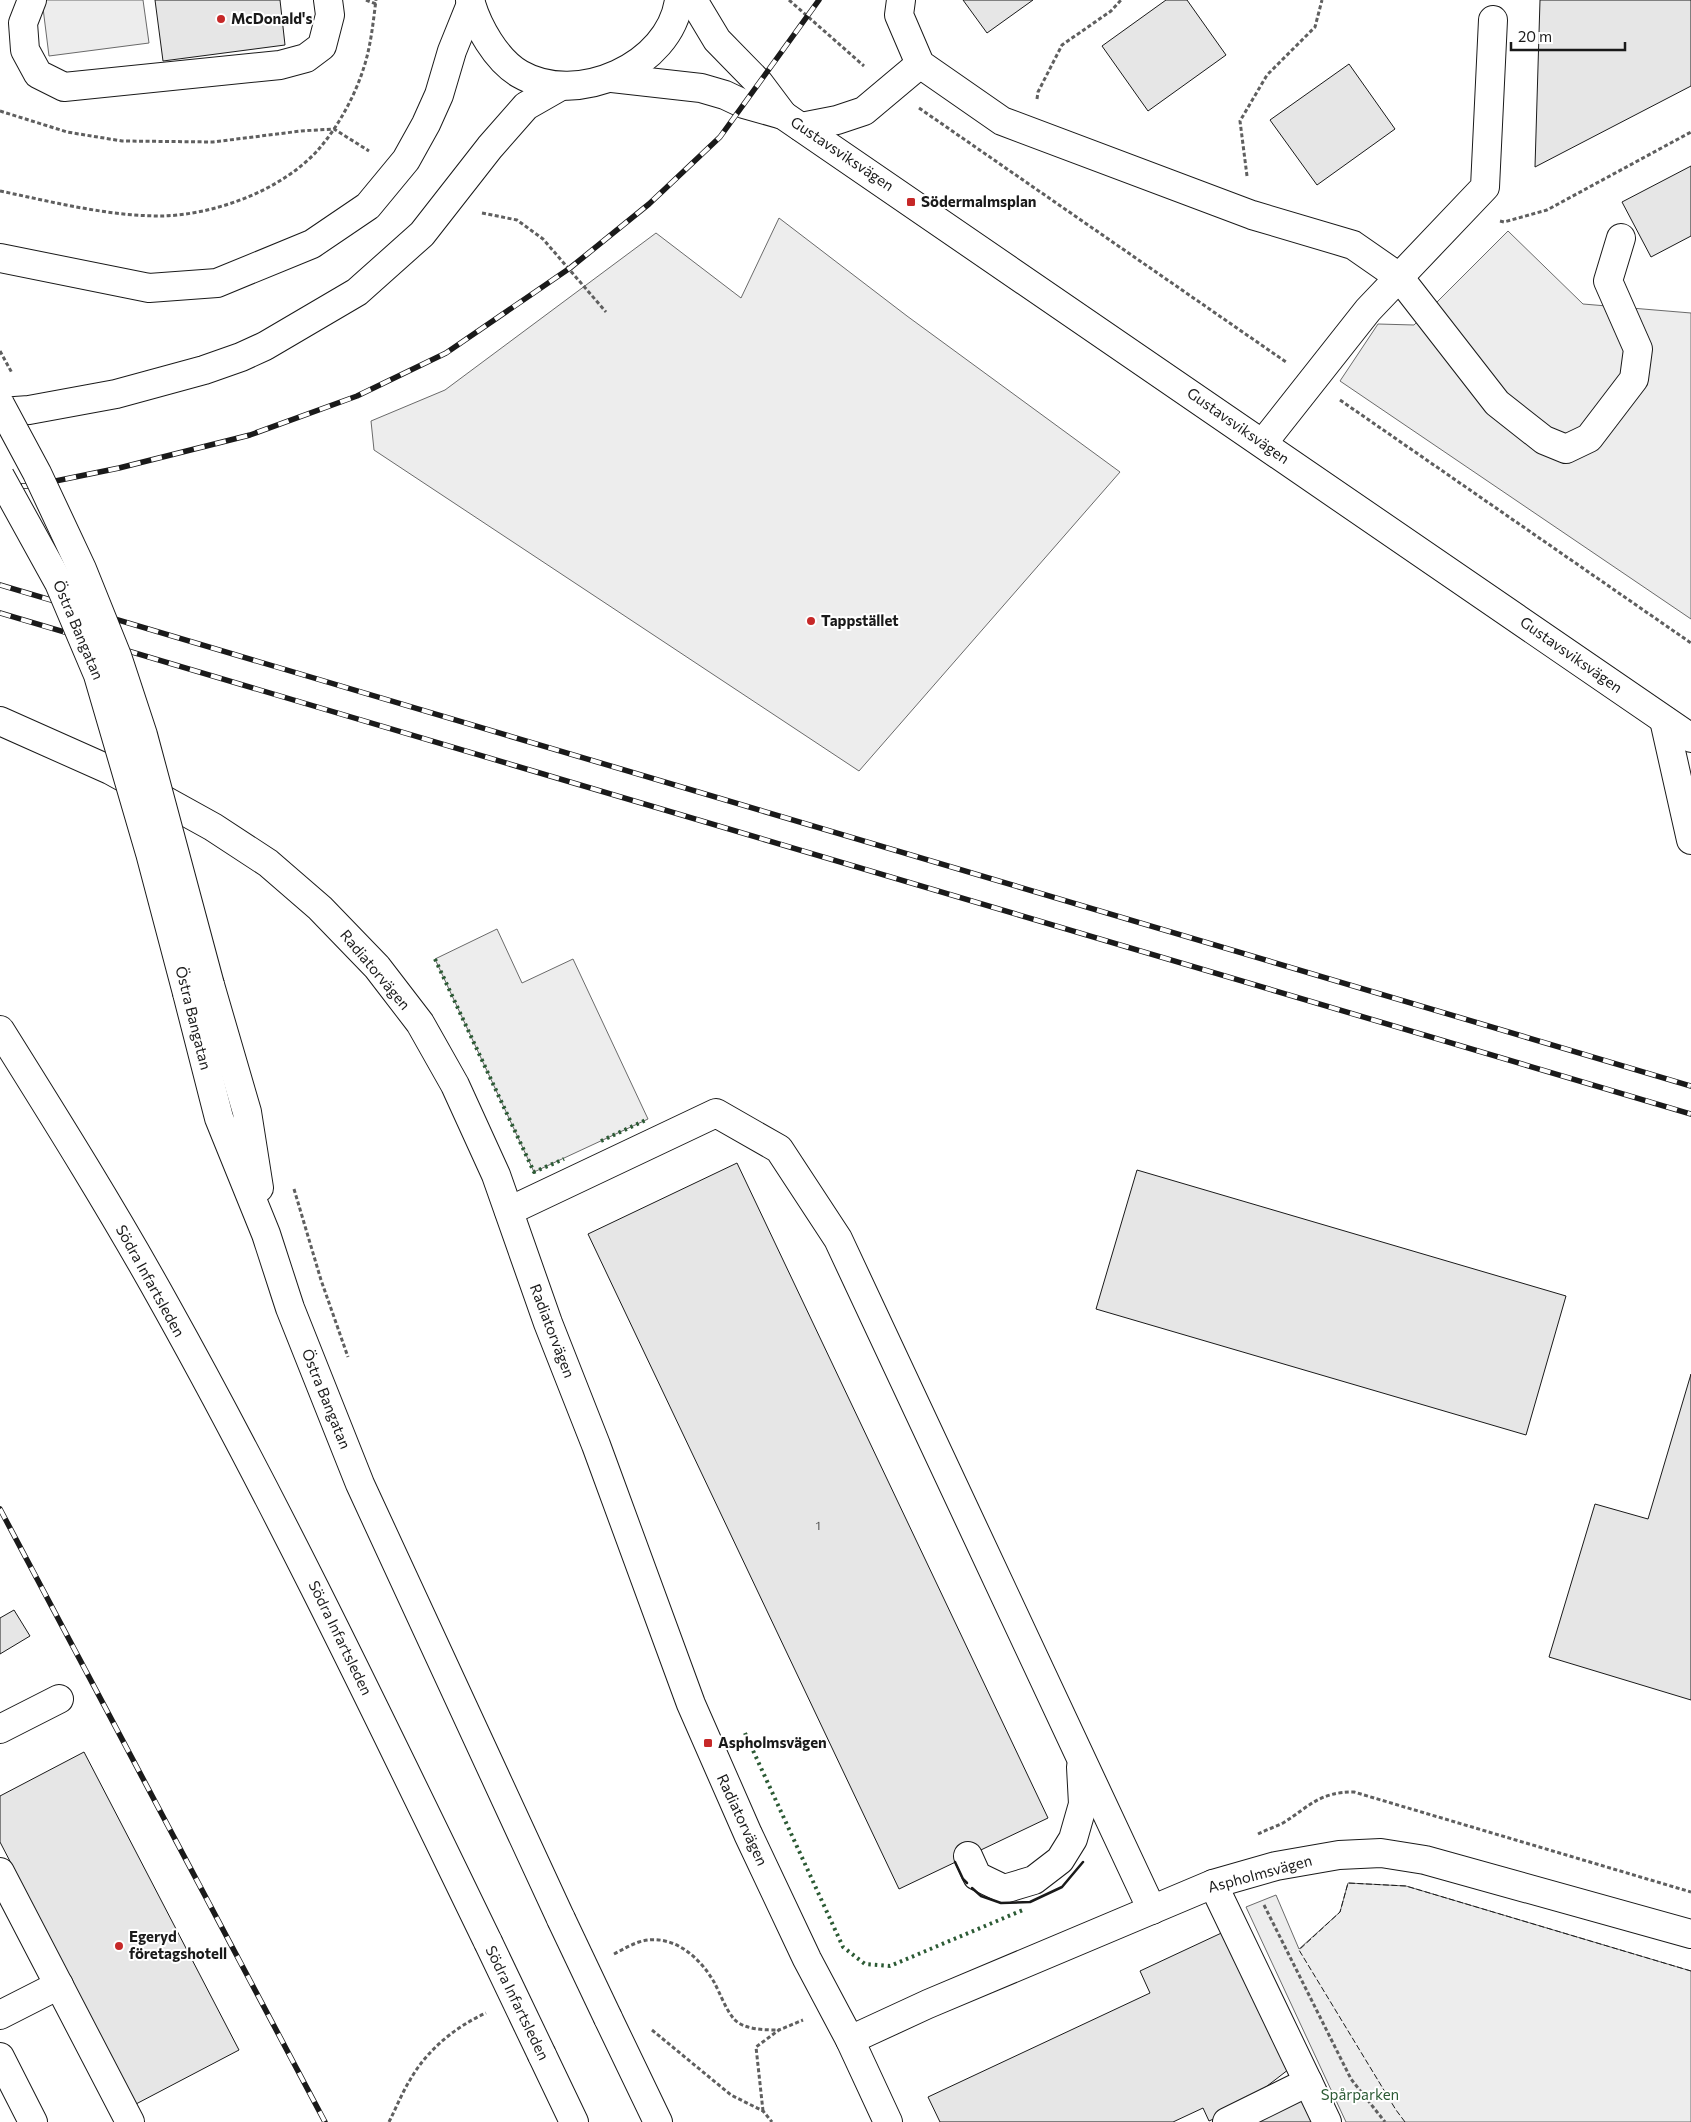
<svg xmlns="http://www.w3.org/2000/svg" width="1691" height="2122" font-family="Commissioner,sans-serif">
  <rect width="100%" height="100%" fill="#fff"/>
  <g fill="#ededed" stroke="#6a6a6a">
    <polygon points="42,0 143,0 149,43 49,56"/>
    <polygon points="779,218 907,316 1120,472 859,771 374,450 371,421 445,390 656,233 741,298"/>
    <polygon points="1508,231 1583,304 1691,313 1691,619 1340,381 1378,324 1414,325"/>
    <polygon points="497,929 522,983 573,959 648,1119 534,1172 435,959"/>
    <polygon points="1348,1883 1406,1886 1691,1971 1691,2122 1346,2122 1246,1907 1276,1895 1299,1949 1340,1912"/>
  </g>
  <g fill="#e6e6e6" stroke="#1a1a1a">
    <polygon points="155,0 280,0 285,45 163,61"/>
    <polygon points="963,0 1033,0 987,33"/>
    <polygon points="1166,0 1187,0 1226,55 1148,111 1102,46"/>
    <polygon points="1540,0 1691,0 1691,86 1535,167"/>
    <polygon points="1349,64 1395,129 1317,185 1270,120"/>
    <polygon points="1691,166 1691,236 1651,257 1622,202"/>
    <polygon points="737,1163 1048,1818 899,1889 588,1234"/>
    <polygon points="1137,1170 1566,1296 1526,1435 1096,1309"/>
    <polygon points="1691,1374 1691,1700 1549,1657 1595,1504 1648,1519"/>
    <polygon points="14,1610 30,1636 0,1654 0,1618"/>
    <polygon points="84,1752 239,2050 136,2104 0,1842 0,1796"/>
    <polygon points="1230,1929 1293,2066 1240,2107 1209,2121 1203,2108 1173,2122 940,2122 928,2097 1150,1993 1140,1971"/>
    <polygon points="1308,2095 1320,2122 1252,2122"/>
  </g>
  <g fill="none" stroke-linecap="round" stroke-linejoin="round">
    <g stroke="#1a1a1a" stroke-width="30">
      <g id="minor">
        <polyline points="32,0 23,23 25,50 38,74 64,87 280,65 306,58 322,46 330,15 328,0"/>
        <path d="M 470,0 C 477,26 496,60 520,74 C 577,107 670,66 679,0"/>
        <polyline points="693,0 717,40 759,83 783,115"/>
        <polyline points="901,0 899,15 920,64 1002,121 1252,215 1353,245 1399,277 1497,403 1544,440 1566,449 1589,438 1634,379 1638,349 1608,281 1621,238"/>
        <polyline points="612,78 701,88 725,95 744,104 783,115 1691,738"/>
        <polyline points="801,127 837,120 864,111 920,64"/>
        <polyline points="1263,443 1368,310 1485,187 1493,20"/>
        <polyline points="1664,720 1691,840"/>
        <polyline points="0,721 110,770 213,827 268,863 320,908 377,967 420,1023 455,1085 496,1175 548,1323 596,1445 691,1704 748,1834 807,1959 850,2040 888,2122"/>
        <polyline points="509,1211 716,1113 779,1149 838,1239 1152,1910"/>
        <polyline points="0,1729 59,1699"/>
        <polyline points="968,1856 977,1876 1004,1889 1034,1880 1060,1860 1073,1839 1083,1804 1081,1767"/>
        <polyline points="0,1872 130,2122"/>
        <polyline points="1213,1884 1308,2082 1227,2122"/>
        <polyline points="0,2015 59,1985"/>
        <polyline points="850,2040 928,2004 1213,1884 1276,1866 1339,1855 1381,1853 1425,1860 1691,1934"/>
        <polyline points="0,2057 33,2122"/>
        <polyline points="1308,2082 1327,2122"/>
      </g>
    </g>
    <g stroke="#1a1a1a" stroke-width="30">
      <g id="major">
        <polyline points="0,258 149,288 217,283 312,244 368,206 406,160 426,124 439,95 452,51 471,4"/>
        <polyline points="0,412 29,410 116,394 204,370 241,357 265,346 357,292 422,234 490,147 526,106 561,86"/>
        <polyline points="210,985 247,1112 259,1188"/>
        <polyline points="187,993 219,1118 266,1234 290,1308 360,1484 561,1919"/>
        <path d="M 0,1030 C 57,1121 114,1212 166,1306 C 282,1514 384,1728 488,1942"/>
        <polyline points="608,2018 658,2122"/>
        <polyline points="542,2055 574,2122"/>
      </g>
    </g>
    <g stroke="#5f5f5f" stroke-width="3" stroke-dasharray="4 2.5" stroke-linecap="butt">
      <polyline points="366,0 376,4"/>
      <polyline points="789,0 864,66"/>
      <polyline points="1037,99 1038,92 1062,45 1111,11 1121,0"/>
      <polyline points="919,108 1286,362"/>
      <polyline points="0,111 67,132 122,141 213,142 301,131 334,129 369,151"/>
      <polyline points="1247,176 1240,121 1267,75 1315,27 1322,0"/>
      <path d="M 0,191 C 53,202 107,216 161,216 C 215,215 282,190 318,150 C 338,127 355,96 364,67 C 371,45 373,23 376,0"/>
      <polyline points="482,213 517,220 543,239 606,312"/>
      <polyline points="1500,221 1504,222 1547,210 1691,132"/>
      <polyline points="1340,400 1691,643"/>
      <polyline points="294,1189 321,1280 348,1357"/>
      <path d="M 1258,1834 C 1266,1830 1275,1827 1283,1823 C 1310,1806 1319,1792 1354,1792 L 1691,1892"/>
      <polyline points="1264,1905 1351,2079 1385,2122"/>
      <path d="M 614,1954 C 622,1950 630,1945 639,1942 C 671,1932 699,1956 714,1982 C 720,1993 726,2010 734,2019 C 744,2030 766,2030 779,2030"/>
      <polyline points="652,2030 731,2095 763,2111 772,2122"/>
      <polyline points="763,2111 756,2047 779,2030 803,2020"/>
      <path d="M 389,2122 C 396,2108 402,2093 410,2080 C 427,2050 455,2027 486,2013"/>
    </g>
    <use href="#minor" stroke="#fff" stroke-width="28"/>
    <use href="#major" stroke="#fff" stroke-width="28"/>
    <g stroke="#1a1a1a" stroke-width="5.5">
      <g id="rail">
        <polyline points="0,486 31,486 119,468 250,435 357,396 446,353 570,268 649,204 720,137 819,0"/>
        <polyline points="0,585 1691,1086"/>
        <polyline points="0,613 1691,1114"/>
        <polyline points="0,1509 325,2122"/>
      </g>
    </g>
    <use href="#rail" stroke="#fff" stroke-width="4" stroke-dasharray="11" stroke-linecap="butt"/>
    <g stroke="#1a1a1a" stroke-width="30" stroke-linecap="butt">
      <g id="major-bridge">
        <polyline points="0,404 37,473 82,569 117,656 143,735 210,985"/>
        <polyline points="0,476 59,583 98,675 150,853 187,993"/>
        <polyline points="561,1919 608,2018"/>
        <polyline points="488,1942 542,2055"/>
      </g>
    </g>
    <polyline stroke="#5f5f5f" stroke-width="3" stroke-dasharray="4 2.5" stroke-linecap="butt" points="0,351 12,373"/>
    <use href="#major-bridge" stroke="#fff" stroke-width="28"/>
    <g stroke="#2b5a34" stroke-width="4" stroke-dasharray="2.5 4" stroke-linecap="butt">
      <polyline points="435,959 534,1172 564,1159"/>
      <polyline points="601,1141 648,1119"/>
      <polyline points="745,1733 843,1947 865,1964 890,1966 1023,1910"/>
    </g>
    <polyline stroke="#1a1a1a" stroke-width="1" stroke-dasharray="6 2.5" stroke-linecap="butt" points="1405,2122 1396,2110 1299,1950 1340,1912 1348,1883 1406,1886 1691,1971"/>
    <g stroke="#1a1a1a" stroke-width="2.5">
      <polyline points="955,1862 963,1879 967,1883"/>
      <polyline points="972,1888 981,1896 1001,1903 1030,1902 1062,1887 1083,1862"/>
    </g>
  </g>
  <g fill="#c62828" stroke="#fff" stroke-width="2">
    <circle cx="221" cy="19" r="5"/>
    <rect x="906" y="197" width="10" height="10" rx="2.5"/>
    <circle cx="811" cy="621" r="5"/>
    <rect x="703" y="1738" width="10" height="10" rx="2.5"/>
    <circle cx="119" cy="1946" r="5"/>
  </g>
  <g text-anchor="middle" stroke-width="4" stroke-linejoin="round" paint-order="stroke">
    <g font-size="12" fill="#4d4d4d">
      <text x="818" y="1530">1</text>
    </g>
    <g font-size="15" font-weight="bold" fill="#1a1a1a" stroke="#fff" text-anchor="start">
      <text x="231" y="24">McDonald's</text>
      <text x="921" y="207">Södermalmsplan</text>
      <text x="821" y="626">Tappstället</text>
      <text x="718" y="1748">Aspholmsvägen</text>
      <text x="129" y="1942">Egeryd<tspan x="129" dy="17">företagshotell</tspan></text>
    </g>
    <g font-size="15" fill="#1a1a1a" stroke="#fff">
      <text transform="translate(842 154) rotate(34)" y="5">Gustavsviksvägen</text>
      <text transform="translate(1238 426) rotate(35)" y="5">Gustavsviksvägen</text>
      <text transform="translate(78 630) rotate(67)" y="5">Östra Bangatan</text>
      <text transform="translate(1571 655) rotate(35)" y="5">Gustavsviksvägen</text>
      <text transform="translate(375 970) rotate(50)" y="5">Radiatorvägen</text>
      <text transform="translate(193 1018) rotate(76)" y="5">Östra Bangatan</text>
      <text transform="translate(150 1281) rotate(61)" y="5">Södra Infartsleden</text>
      <text transform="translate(552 1331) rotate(69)" y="5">Radiatorvägen</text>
      <text transform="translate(326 1399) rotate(68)" y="5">Östra Bangatan</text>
      <text transform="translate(340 1638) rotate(64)" y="5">Södra Infartsleden</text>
      <text transform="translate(742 1820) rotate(65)" y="5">Radiatorvägen</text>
      <text transform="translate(1260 1874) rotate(-15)" y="5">Aspholmsvägen</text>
      <text transform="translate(517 2003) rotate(64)" y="5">Södra Infartsleden</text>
    </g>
    <g font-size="15" fill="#2b5a34" stroke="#fff">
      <text x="1360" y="2100">Spårparken</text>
    </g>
  </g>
  <path d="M1511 42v8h114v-8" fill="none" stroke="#1a1a1a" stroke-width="2.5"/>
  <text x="1518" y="42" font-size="15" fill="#1a1a1a" stroke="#ffffff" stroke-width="4" paint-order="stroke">20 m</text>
</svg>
